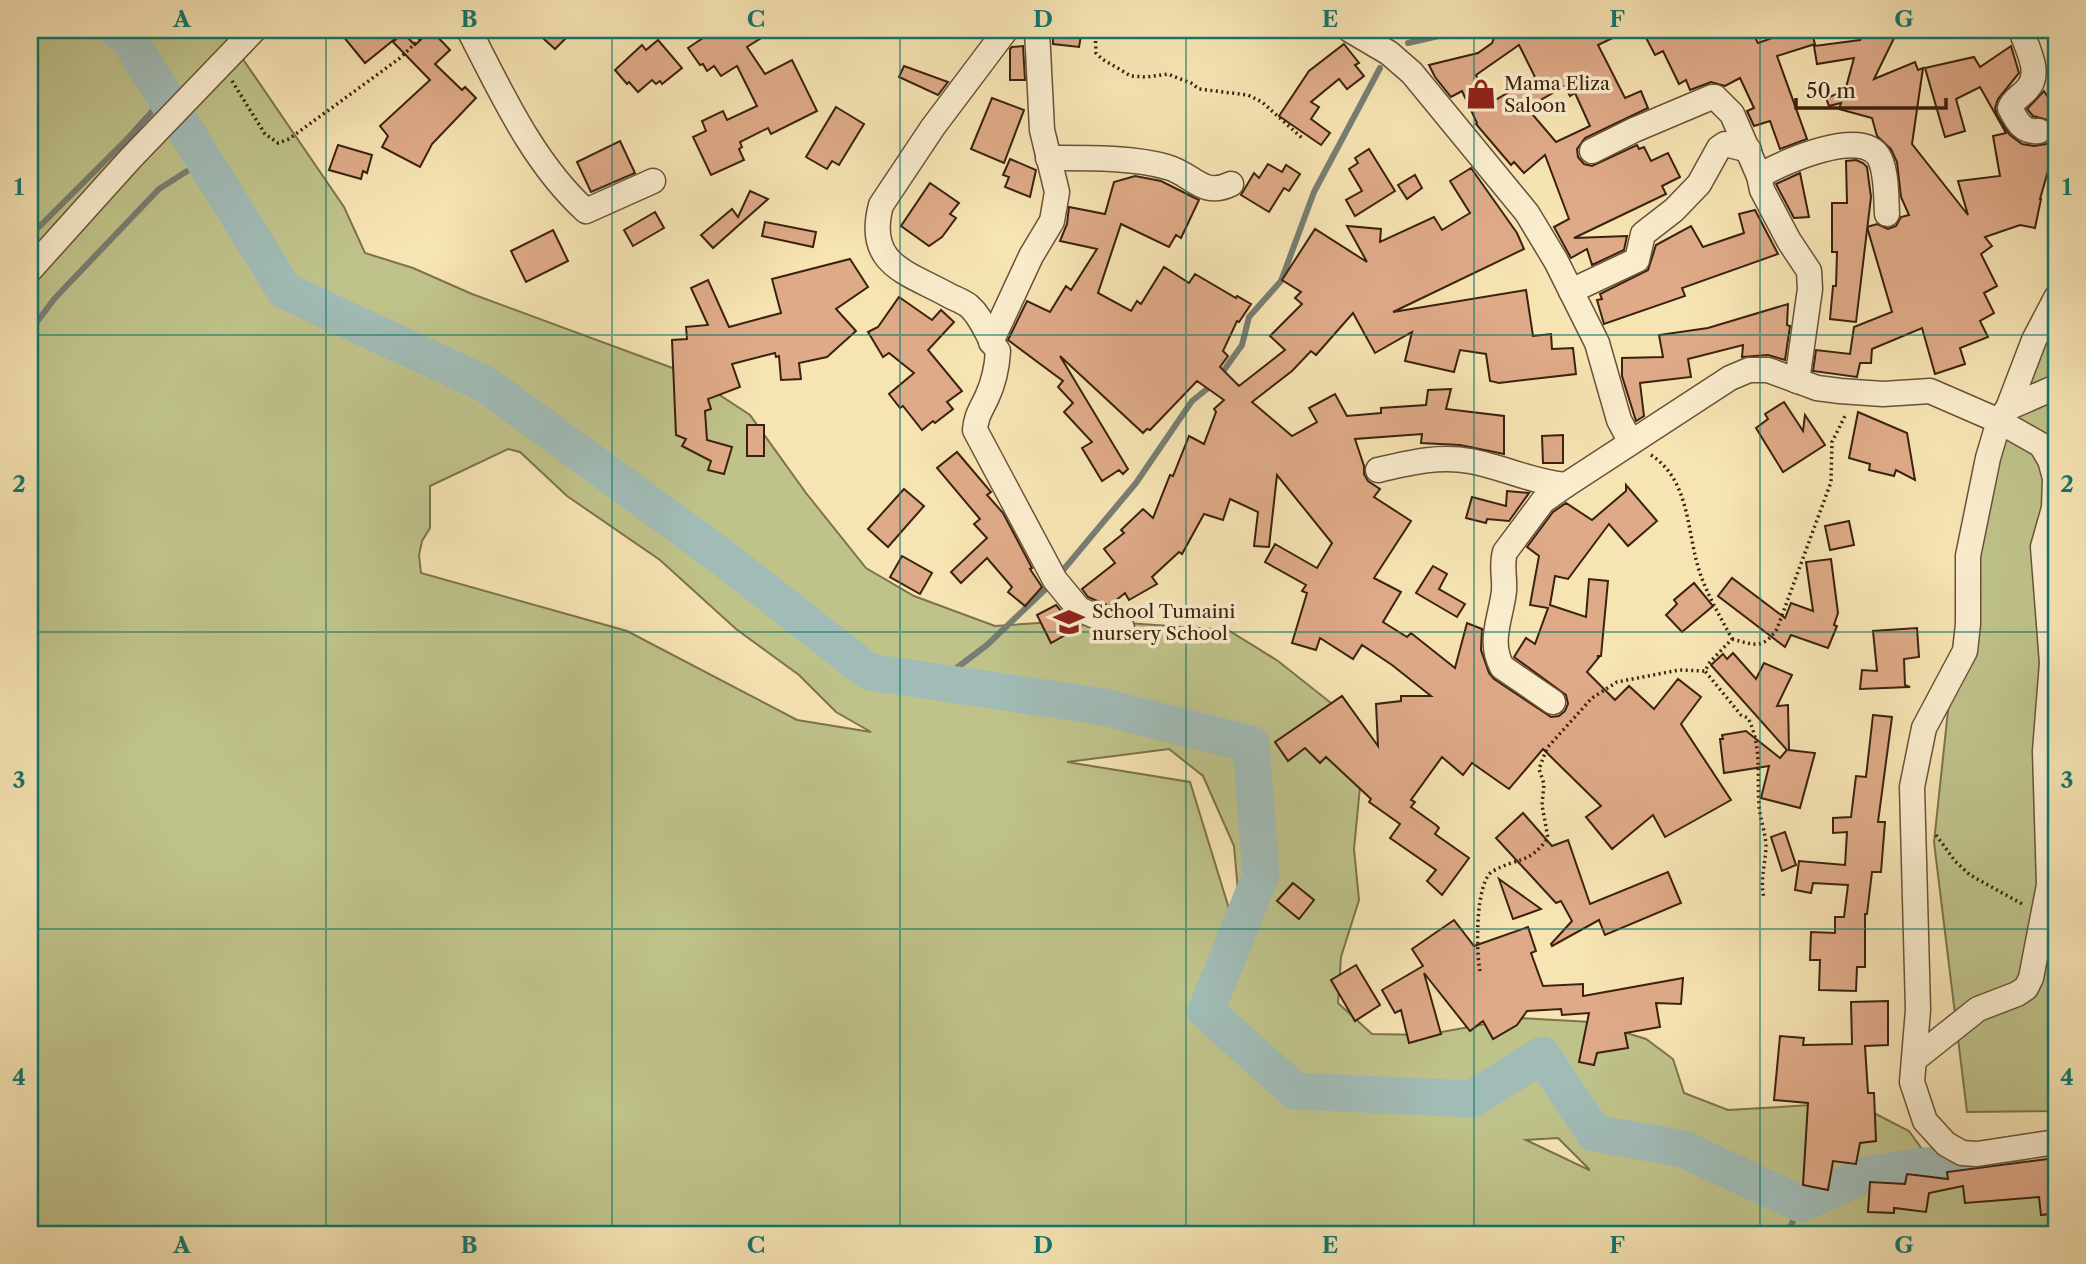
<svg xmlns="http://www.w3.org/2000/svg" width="2086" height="1264" font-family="'Libre Caslon Text',serif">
  <rect width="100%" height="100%" fill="#f7e4b3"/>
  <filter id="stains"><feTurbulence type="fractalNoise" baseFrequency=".00286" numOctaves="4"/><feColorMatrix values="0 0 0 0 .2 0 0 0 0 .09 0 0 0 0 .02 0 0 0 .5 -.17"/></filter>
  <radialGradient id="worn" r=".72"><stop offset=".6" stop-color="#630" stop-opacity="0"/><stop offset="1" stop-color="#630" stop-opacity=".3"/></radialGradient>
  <g fill="#bfc38a" stroke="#7d724c" stroke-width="2" fill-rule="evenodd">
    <path d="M 30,30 L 223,30 L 344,207 L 365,253 L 413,268 L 472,294 L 686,373 L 750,415 L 806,493 L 866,568 L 914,596 L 995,626 L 1083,620 L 1228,630 L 1278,661 L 1331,703 L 1361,777 L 1354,849 L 1359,900 L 1341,957 L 1338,1003 L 1372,1034 L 1425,1035 L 1519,1018 L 1591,1022 L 1646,1039 L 1673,1059 L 1684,1093 L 1728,1110 L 1845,1103 L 1874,1113 L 1909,1131 L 1937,1170 L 1994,1190 L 2043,1185 L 2056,1186 L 2056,1234 L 30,1234 ZM 508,449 L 520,452 L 567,496 L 660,560 L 736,629 L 799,675 L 836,712 L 871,732 L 797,720 L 627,631 L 421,573 L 419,555 L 422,541 L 430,528 L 430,486 ZM 1169,749 L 1203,776 L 1234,846 L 1242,936 L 1239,941 L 1190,782 L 1067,762 ZM 1558,1138 L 1589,1169 L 1589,1170 L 1526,1140 Z"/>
    <polygon points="2056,271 2056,1111 1967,1112 1934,842 1962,579 2039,311"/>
  </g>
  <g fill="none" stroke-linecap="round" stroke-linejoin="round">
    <g stroke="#787e74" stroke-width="6">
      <polyline points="1408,43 1443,35 1448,30"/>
      <polyline points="30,236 129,137 165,97"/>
      <polyline points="30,331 55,298 159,189 203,161"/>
      <polyline points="1219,377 1242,345 1249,317 1281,281 1314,192 1380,68"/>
      <polyline points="1059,575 1136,483 1192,401 1212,385"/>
      <polyline points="938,682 987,645 1052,583"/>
      <polyline points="1787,1234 1801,1204"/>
    </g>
    <polyline stroke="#a1bcb7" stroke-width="37" points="117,30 127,36 285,291 485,384 722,557 869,672 1099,706 1251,744 1261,875 1206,1011 1295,1091 1472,1099 1542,1055 1594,1133 1683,1149 1801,1204 1865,1175 1915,1167 2007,1159"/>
  </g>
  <g fill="#dfaa88" stroke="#3b210f" stroke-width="2" fill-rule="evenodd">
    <polygon points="338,30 406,30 365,63"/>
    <polygon points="431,30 450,50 435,64 462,90 465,87 476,98 432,144 420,167 382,147 388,136 380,126 430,80 393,42 403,33 415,45"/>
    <polygon points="534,30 574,30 555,49"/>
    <polygon points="715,30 774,30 747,47 765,74 792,60 817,111 771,134 768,128 740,142 742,147 739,149 744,160 711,175 693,137 706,131 702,121 723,111 727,120 757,106 737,66 721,76 714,66 707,71 703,64 700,65 688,48"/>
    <polygon points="1053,30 1082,30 1079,47 1053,44"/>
    <path d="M 1497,30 L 1515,37 L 1529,30 L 1629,30 L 1598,45 L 1625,98 L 1641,91 L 1648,108 L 1585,138 L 1577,149 L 1578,157 L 1584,164 L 1592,166 L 1637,145 L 1639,149 L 1644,147 L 1651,161 L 1668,153 L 1680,177 L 1662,186 L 1666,194 L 1574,238 L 1627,236 L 1624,250 L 1592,265 L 1587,249 L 1571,258 L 1554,227 L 1569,219 L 1545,155 L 1524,173 L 1514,162 L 1511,165 L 1476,124 L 1477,123 L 1462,91 L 1451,97 L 1435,77 L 1429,65 L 1478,53 L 1492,43 ZM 1519,45 L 1535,77 L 1490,103 L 1476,75 ZM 1565,86 L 1570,96 L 1575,93 L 1590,126 L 1556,142 L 1527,108 Z"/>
    <polygon points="1642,30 1751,30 1758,43 1795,30 1811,30 1815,44 1777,56 1807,139 1780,149 1770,121 1754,126 1747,111 1754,108 1740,78 1725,86 1711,82 1690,90 1686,80 1679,84 1663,51 1655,55"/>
    <polygon points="1879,30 1898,30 1874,79 1915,62 1918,70 1923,68 1912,144 1968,215 1958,181 2000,176 1993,136 2006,133 1980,87 1956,99 1965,131 1945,137 1925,68 1974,57 1980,67 2011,46 2019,73 1998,99 1995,108 1997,115 2010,135 2022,144 2034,146 2046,144 2050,141 2056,143 2040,199 2041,199 2035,228 2020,225 1985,237 1992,246 1981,254 1997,286 1984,293 1994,313 1980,321 1988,337 1960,348 1965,364 1935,374 1922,328 1872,349 1871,363 1860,363 1857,377 1813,371 1816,350 1850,354 1854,327 1892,312 1867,227 1877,224 1888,229 1896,226 1901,217 1909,215 1901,197 1897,162 1891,149 1877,136 1872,118 1839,109 1841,103 1829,106 1826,98 1845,91 1854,58 1817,64 1814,46 1860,40 1862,33 1876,37"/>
    <polygon points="658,40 682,68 662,84 660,81 656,84 652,80 638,92 629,82 627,84 615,70 642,45 646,50"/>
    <polygon points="1344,44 1359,63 1355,65 1364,76 1347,89 1339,79 1311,102 1319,107 1311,119 1330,133 1321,145 1279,116 1309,71"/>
    <polygon points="1023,46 1025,80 1010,80 1010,49 1012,47"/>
    <polygon points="904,66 948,82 938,95 899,77"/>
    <polygon points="2044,91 2056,110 2056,114 2048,120 2033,116 2027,109"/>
    <polygon points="992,98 1024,110 1004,163 971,149"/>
    <polygon points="836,107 864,124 839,165 832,161 827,169 806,157"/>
    <polygon points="620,141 635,173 591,192 577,162"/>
    <polygon points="338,145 372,155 367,173 363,171 361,179 329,170"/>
    <polygon points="1369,149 1395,191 1355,216 1346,200 1362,191 1349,169 1358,163 1355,158"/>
    <polygon points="1010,159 1036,170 1030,197 1005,187 1009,177 1003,175"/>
    <polygon points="1856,160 1863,163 1867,167 1871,197 1856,322 1830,319 1833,286 1836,286 1837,252 1832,252 1832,203 1847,203 1846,161"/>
    <polygon points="1268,164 1282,172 1286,165 1300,174 1289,191 1284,188 1269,212 1241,195 1254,173 1259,178"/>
    <polygon points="1471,168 1517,233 1524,249 1393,312 1526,290 1533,336 1551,334 1552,349 1573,348 1576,374 1499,383 1490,381 1486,354 1460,350 1454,372 1405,361 1412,332 1375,353 1353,313 1316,355 1311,351 1292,371 1252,402 1292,436 1317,422 1309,408 1335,394 1347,416 1381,413 1381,408 1426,405 1428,390 1451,389 1446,409 1504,416 1504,454 1460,445 1421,443 1422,434 1355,439 1364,466 1364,474 1368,481 1380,489 1374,497 1411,521 1374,578 1401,592 1383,622 1407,637 1411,633 1455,668 1467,623 1482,629 1481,650 1489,673 1494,679 1551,717 1559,716 1565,711 1568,704 1566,695 1514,657 1526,638 1535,644 1548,608 1530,605 1539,556 1527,547 1553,512 1566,503 1592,520 1626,491 1626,485 1657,521 1628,546 1609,524 1568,579 1555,576 1550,605 1586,617 1589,579 1608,581 1601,656 1597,656 1599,657 1587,672 1615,700 1629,686 1654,709 1678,679 1701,697 1681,724 1731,800 1665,837 1653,815 1612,849 1586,817 1601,806 1543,749 1509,789 1472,763 1463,775 1442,757 1411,800 1415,802 1411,807 1436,825 1439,828 1435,834 1469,858 1442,895 1427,881 1436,870 1390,838 1400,824 1369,802 1371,799 1326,757 1320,763 1305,748 1288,761 1275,742 1342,696 1378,746 1376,704 1401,701 1401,696 1431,696 1392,665 1362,645 1353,659 1320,638 1316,650 1292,643 1307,593 1302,591 1306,585 1265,562 1275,544 1317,568 1332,543 1277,475 1269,547 1254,546 1258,512 1230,499 1223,520 1204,514 1182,554 1179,552 1152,577 1157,584 1129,600 1125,593 1109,606 1088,597 1082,589 1115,563 1104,549 1124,533 1121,530 1143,509 1153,518 1170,475 1173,476 1189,436 1204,444 1216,412 1214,409 1224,400 1197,381 1150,430 1147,429 1143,433 1060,356 1128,469 1123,474 1119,470 1102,481 1082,448 1092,442 1064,412 1073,403 1058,387 1063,381 1008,340 1027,301 1050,312 1066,286 1071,290 1097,249 1060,241 1067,224 1069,207 1105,214 1114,182 1135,176 1161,181 1199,200 1181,238 1176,235 1169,247 1121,224 1098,293 1131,311 1137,301 1141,304 1164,267 1189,283 1195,274 1236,298 1237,296 1251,304 1239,322 1237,321 1223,351 1228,356 1220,367 1239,386 1285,350 1270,336 1302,304 1295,298 1301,292 1282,280 1315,229 1367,262 1347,226 1381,229 1380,242 1434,217 1442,230 1470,213 1450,181"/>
    <polygon points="1800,173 1809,217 1794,218 1776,184"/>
    <polygon points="1415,175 1422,188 1407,199 1398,185"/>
    <polygon points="930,183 959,203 950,214 956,218 942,237 929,246 901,226"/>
    <polygon points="750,191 768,199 713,248 701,235 732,209 738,217"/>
    <polygon points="1755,210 1778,254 1682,288 1685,296 1604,324 1597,300 1602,299 1600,294 1648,270 1656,245 1691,226 1703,247 1744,233 1739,214"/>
    <polygon points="655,212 664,228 633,246 624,230"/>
    <polygon points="765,222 816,232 813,247 762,236"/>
    <polygon points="553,230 568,261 526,282 511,251"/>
    <polygon points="850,259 868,287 836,309 856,331 827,357 799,363 801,379 781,380 779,356 776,357 775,353 732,364 740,387 708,399 711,409 705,411 707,440 732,447 724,474 708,470 711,461 682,446 686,439 676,435 672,340 687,339 686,327 708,325 691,288 708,280 729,327 781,313 772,279"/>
    <polygon points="899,297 932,320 941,310 954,322 928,350 962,391 947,402 953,409 935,423 933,421 922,430 903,406 900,408 889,394 914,373 889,353 883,357 868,332 878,327"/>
    <polygon points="1788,304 1787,325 1790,326 1785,360 1768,355 1742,357 1743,345 1688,359 1691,377 1640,383 1644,416 1636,421 1622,376 1622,358 1663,357 1659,335 1708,328"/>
    <polygon points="1784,402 1803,431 1805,415 1825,445 1783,472 1756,428 1768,419 1765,414"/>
    <polygon points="1858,412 1907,433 1915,480 1896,470 1894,476 1869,470 1870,464 1849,458"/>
    <rect x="747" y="425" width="17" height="31"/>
    <polygon points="1563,435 1563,463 1543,463 1542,436"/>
    <polygon points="957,452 991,492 987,495 1003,513 1032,568 1030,569 1042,587 1025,606 1008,592 1012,587 987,558 961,583 951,572 987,538 974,524 980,519 937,468"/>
    <polygon points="904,489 924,506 888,547 868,529"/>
    <polygon points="1507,491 1529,493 1509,521 1487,519 1486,523 1466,518 1472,497 1506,506"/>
    <polygon points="1849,521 1854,545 1830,550 1825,526"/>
    <polygon points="902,556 932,573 920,594 890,577"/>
    <polygon points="1831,559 1838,613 1834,625 1837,626 1828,648 1791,635 1785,647 1718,596 1732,578 1785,618 1791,603 1813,611 1806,562"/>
    <polygon points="1433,566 1447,574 1439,589 1465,604 1457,617 1416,593"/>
    <polygon points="1694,583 1713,606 1682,632 1666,615 1677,604 1674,600"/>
    <polygon points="1056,605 1068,619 1081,626 1051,643 1037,615"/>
    <polygon points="1917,628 1919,657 1904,659 1905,685 1910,687 1860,689 1862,670 1877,671 1873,631"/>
    <polygon points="1733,653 1756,679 1764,663 1792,675 1777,706 1788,705 1789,750 1815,753 1800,808 1761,798 1769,766 1724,773 1720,739 1723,739 1722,735 1746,731 1780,758 1787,750 1711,665 1723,654 1727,659"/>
    <polygon points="1873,715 1892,717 1878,822 1885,822 1881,872 1872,872 1867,914 1865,914 1865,967 1857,967 1856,991 1819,990 1820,960 1810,960 1811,932 1835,933 1835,917 1844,917 1848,885 1813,883 1811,893 1795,890 1799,861 1845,865 1847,832 1833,833 1833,818 1851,817 1856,776 1866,777"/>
    <polygon points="1523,813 1552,846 1568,840 1590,904 1668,872 1681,903 1605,935 1599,920 1552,946 1551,944 1572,921 1561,901 1556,903 1496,838"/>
    <polygon points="1785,832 1796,865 1782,871 1771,837"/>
    <polygon points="1499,879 1541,909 1513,919"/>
    <polygon points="1293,883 1314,900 1299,919 1277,901"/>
    <polygon points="1454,920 1474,946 1528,927 1536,951 1531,953 1543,986 1583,984 1583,996 1683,978 1681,1004 1656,1003 1660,1027 1625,1033 1628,1048 1597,1053 1594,1065 1579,1062 1589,1013 1562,1015 1561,1009 1527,1011 1517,1025 1493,1039 1483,1021 1470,1031 1424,973 1441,1034 1409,1043 1401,1010 1395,1013 1382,990 1423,966 1412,949"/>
    <polygon points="1356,965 1380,1005 1355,1021 1331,980"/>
    <polygon points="1888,1001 1888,1045 1865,1046 1868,1093 1874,1093 1876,1141 1860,1143 1856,1164 1833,1161 1828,1190 1803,1185 1808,1103 1774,1100 1780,1036 1804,1038 1803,1045 1852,1044 1851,1002"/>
    <polygon points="2056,1158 2056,1213 2041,1215 2039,1197 1965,1203 1963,1186 1929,1193 1926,1212 1894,1208 1894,1213 1868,1212 1870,1182 1905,1184 1907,1174 1948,1179 1947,1172"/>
  </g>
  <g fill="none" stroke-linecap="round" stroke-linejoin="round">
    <g stroke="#6a5238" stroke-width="27">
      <g id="street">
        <path d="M 469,30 C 501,92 533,163 586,211 L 653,181"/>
        <path d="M 1006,30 L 933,127 L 881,205 C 865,265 907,272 950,296 C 956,299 964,302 969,306 C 983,318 987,337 998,351 C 997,368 994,382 987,397 C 981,410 976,416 975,430 L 1055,580 L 1079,609 L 1122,628"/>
        <polyline points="1350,30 1389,53 1412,73 1527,213 1556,261 1597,343 1619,420 1630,441"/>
        <path d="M 2021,30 C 2026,46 2042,73 2028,88 C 2022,96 2013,99 2010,108 C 2017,122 2023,133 2039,131"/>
        <path d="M 1592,151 L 1634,130 L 1712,97 L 1715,97 L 1732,114 L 1759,176 C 1781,163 1864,125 1880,159 C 1887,175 1886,197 1887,214"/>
        <path d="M 1048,158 C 1083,158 1133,157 1167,167 C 1193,174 1202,198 1231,184"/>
        <polyline points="1759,176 1762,190 1789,241 1809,271 1810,289 1797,381"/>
        <polyline points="30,270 130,159 254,30"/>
        <polyline points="1571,291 1637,260 1643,234 1674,210 1699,184 1719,148 1725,144 1749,150"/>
        <polyline points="991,342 1031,256 1052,221 1057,192 1042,130 1037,30"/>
        <polyline points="2056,387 2008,408 1999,421 1988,458 1968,556 1968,624 1965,651 1924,728 1912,787 1918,1010 1912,1082 1925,1121 1946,1144 1962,1153 1977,1154 2056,1142"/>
        <polyline points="2008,408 2034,340 2056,298"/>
        <path d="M 1378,470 C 1408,463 1439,455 1470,461 C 1503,467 1532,482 1566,485 L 1730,378 L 1749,370 L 1768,370 L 1817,388 L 1840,391 L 1883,394 L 1930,391 L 1999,421 L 2041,445 L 2050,460 L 2055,478 L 2054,508 L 2043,547 L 2052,663 L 2045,751 L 2049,885 L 2031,978 L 2026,988 L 2017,994 L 1978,1009 L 1915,1059"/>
        <path d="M 1553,702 L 1502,667 C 1488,641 1501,618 1504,591 C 1505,577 1501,565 1505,552 L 1543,501 L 1566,485"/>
      </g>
    </g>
    <g stroke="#3b210f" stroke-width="3.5" stroke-dasharray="2 3.5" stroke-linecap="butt">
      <polyline points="1095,30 1096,53 1102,59 1131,76 1146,77 1168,74 1191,83 1199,89 1248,95 1262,102 1302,138"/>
      <polyline points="232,81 265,134 278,143 289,139 400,58 429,30"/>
      <path d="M 1651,455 C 1692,482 1686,535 1701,576 C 1709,598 1721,618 1732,639 L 1710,662 L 1705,671 L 1741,715 L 1748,718 C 1762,746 1757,774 1759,805 C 1760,820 1766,833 1766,848 C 1765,866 1760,880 1764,898"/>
      <path d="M 1732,639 C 1755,645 1762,650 1777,629 L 1831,482 L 1832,442 L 1846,414"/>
      <polyline points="1936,835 1955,861 1970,875 2024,905"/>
      <path d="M 1480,971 C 1476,952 1475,881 1493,871 C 1518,857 1528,865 1548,838 L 1542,805 L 1544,784 L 1539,769 L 1547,748 L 1592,698 L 1617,682 L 1679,670 L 1705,671"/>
    </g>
    <use href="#street" stroke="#faedce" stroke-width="24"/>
  </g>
  <path fill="none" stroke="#0f766e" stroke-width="2" stroke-opacity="0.55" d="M 326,30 L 326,1234M 612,30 L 612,1234M 900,30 L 900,1234M 1186,30 L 1186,1234M 1474,30 L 1474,1234M 1760,30 L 1760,1234M 30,335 L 2056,335M 30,632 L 2056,632M 30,929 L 2056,929"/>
  <defs>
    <g id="shop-bare" transform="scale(2.415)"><path d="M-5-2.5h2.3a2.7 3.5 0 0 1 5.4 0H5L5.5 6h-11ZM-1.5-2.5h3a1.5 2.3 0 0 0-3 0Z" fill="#8f2418" stroke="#faedce" stroke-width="2.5" paint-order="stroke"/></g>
    <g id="school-bare" transform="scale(2.415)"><path d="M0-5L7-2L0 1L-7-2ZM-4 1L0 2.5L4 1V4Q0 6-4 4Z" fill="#8f2418" stroke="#faedce" stroke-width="2.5" paint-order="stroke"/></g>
  </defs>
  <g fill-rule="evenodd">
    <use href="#shop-bare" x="1481" y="94"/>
    <use href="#school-bare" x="1069" y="622"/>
  </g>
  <g text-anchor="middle" stroke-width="7" stroke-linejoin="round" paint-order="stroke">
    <g font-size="19" fill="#3b210f" stroke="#faedce" text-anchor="start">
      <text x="1504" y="90">Mama Eliza<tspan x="1504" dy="22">Saloon</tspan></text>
      <text x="1092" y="618">School Tumaini<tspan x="1092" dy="22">nursery School</tspan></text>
    </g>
  </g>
  <rect width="2086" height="1264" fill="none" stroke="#f7e4b3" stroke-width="77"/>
  <path d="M1796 98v10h150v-10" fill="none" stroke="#3b210f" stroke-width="3.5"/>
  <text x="1806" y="98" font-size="21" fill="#3b210f" stroke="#faedce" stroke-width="5" paint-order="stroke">50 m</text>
  <rect x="38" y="38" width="2010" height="1188" fill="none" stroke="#0f766e" stroke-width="2.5"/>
  <g font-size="23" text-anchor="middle" font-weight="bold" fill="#0f766e">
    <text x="182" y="27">A</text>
    <text x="469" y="27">B</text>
    <text x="756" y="27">C</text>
    <text x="1043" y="27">D</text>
    <text x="1330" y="27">E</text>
    <text x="1617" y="27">F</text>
    <text x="1904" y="27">G</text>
    <text x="19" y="195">1</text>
    <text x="2067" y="195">1</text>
    <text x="19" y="492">2</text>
    <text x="2067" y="492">2</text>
    <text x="19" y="788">3</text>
    <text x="2067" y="788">3</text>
    <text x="19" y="1085">4</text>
    <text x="2067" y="1085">4</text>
    <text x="182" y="1253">A</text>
    <text x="469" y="1253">B</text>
    <text x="756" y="1253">C</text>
    <text x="1043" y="1253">D</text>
    <text x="1330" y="1253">E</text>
    <text x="1617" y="1253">F</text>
    <text x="1904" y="1253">G</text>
  </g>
  <rect width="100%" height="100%" filter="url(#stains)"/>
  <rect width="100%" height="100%" fill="url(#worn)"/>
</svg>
